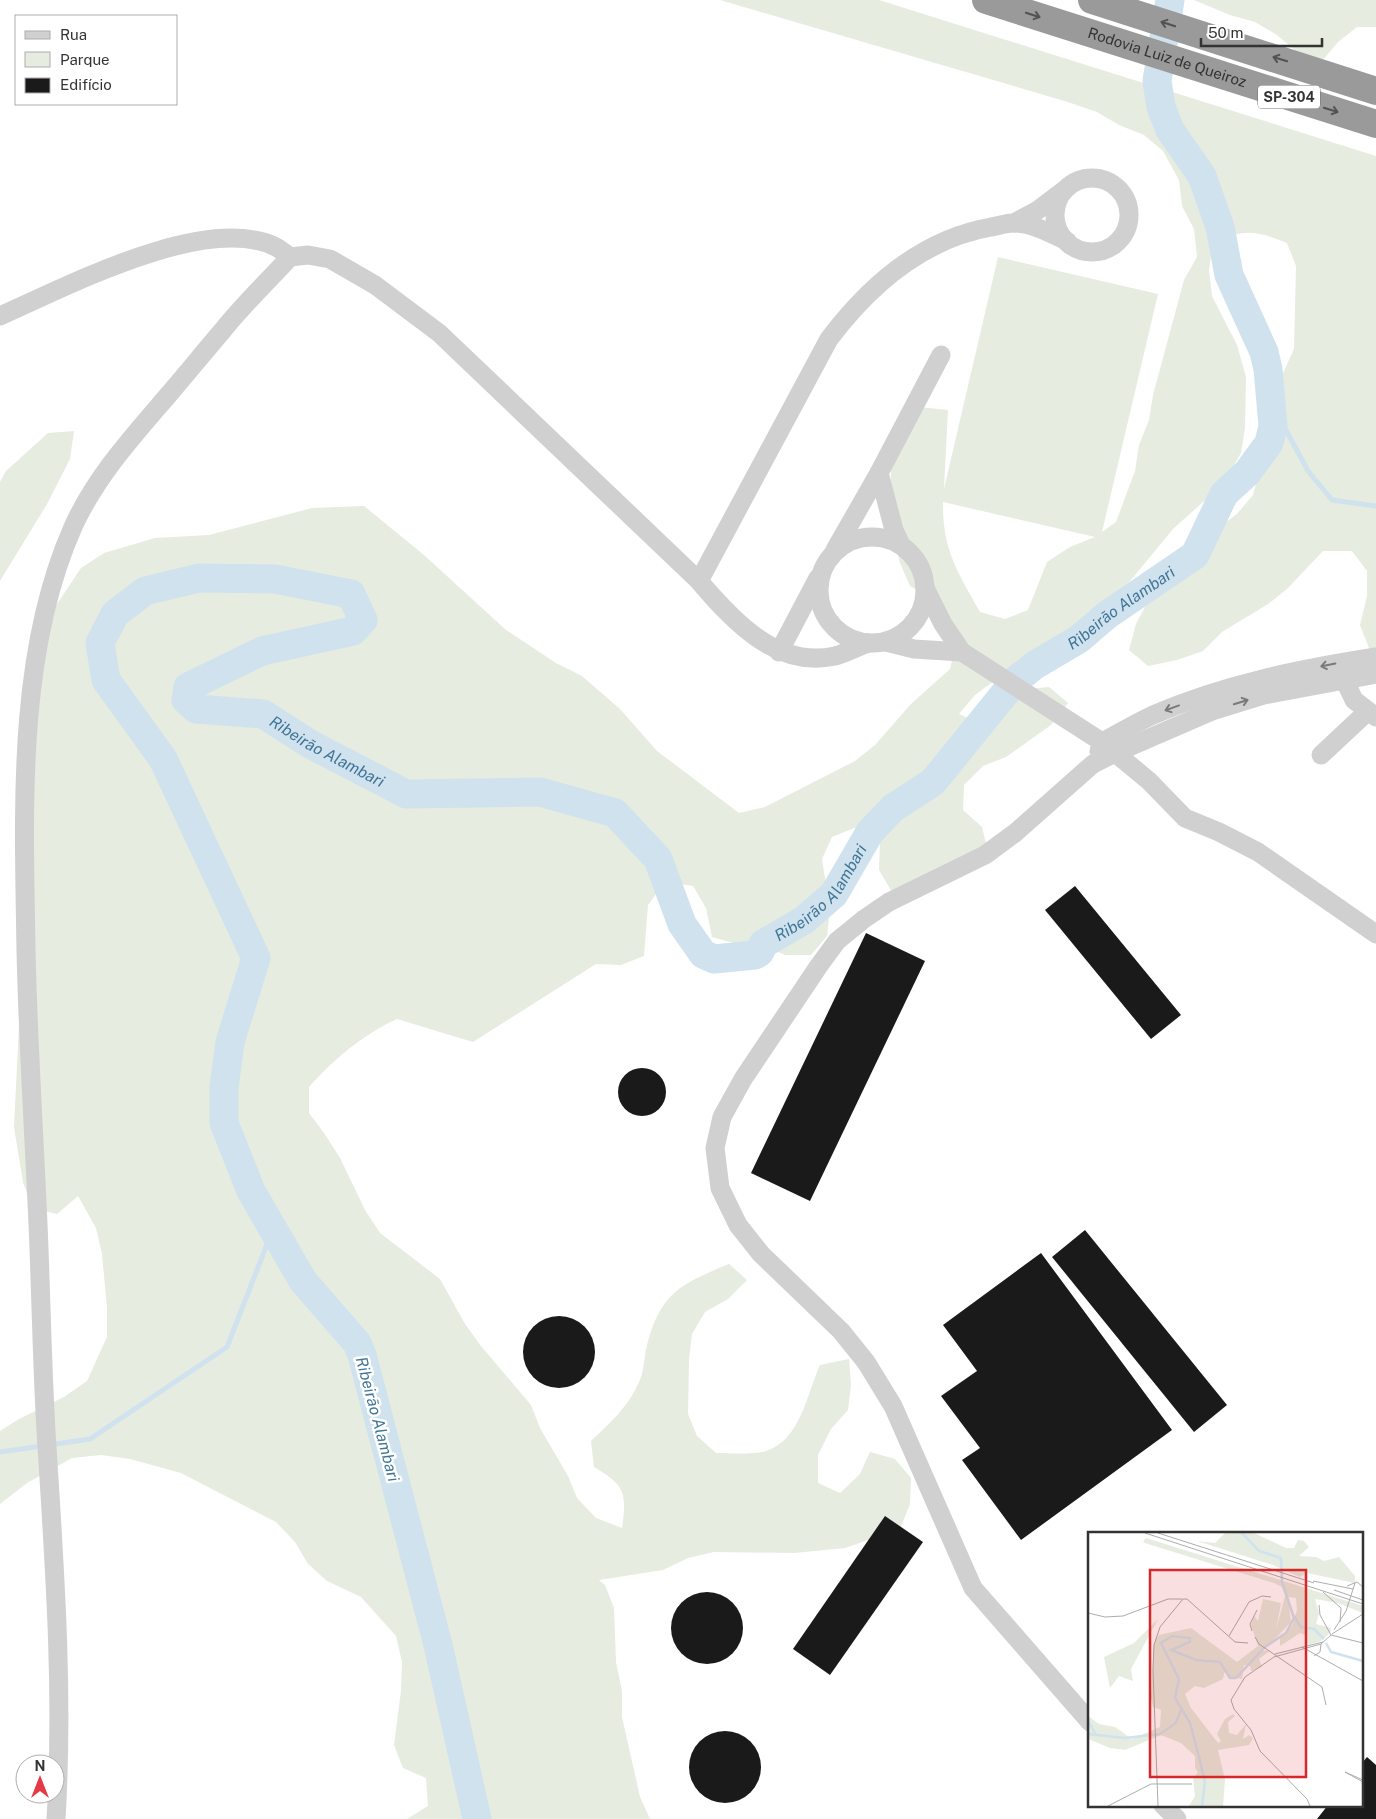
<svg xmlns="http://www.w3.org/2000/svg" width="1376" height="1819" font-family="'Public Sans',sans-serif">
  <rect width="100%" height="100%" fill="#fff"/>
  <g fill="#e6ecdf" fill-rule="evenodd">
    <path d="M 720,0 L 879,0 L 1376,156 L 1376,653 L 1369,648 L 1360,625 L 1367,596 L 1367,571 L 1352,551 L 1323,551 L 1287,589 L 1268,604 L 1222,632 L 1203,651 L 1177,660 L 1148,666 L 1129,650 L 1136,624 L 1159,580 L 1179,564 L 1195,545 L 1237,514 L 1253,495 L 1267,444 L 1274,393 L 1294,349 L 1296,266 L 1287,243 C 1255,230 1245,229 1213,242 L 1209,270 L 1212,296 L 1237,345 L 1246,377 L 1245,428 L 1241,453 L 1228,476 L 1212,494 L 1173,529 L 1108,608 L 1088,627 L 1040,655 L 1017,664 L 975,695 L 959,714 L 981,724 L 1020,690 L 1049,687 L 1068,703 L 1051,725 L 1006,757 L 983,766 L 964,785 L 963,810 L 982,827 L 988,852 L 892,892 L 879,870 L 880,841 L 854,828 L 832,837 L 822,859 L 830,911 L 827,936 L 811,955 L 785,955 L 763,945 L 737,944 L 712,937 L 706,908 L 693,886 L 665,882 L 648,905 L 644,956 L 621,965 L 596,964 L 473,1042 L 397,1019 C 362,1035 334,1059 309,1087 L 309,1113 L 324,1133 L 340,1158 L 365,1210 L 380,1233 L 440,1279 L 465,1324 L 481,1346 L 531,1405 L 540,1428 L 568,1476 L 577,1498 L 596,1518 L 622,1528 C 627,1493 625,1485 594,1467 L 591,1441 C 609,1424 629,1406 639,1382 C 644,1372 644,1357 647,1345 C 661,1292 681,1284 729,1264 L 747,1280 L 728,1299 L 705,1312 L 692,1334 L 689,1359 L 688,1414 L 697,1436 L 716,1453 C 732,1453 751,1455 766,1451 C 801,1440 807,1393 820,1365 L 849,1359 L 851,1385 L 848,1410 L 831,1429 L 818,1455 L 818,1483 L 840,1493 L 860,1474 L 870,1452 L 895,1459 L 911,1478 L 910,1504 L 900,1529 L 845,1548 L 794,1553 L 714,1552 L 688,1558 L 663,1570 L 599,1580 L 605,1585 L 614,1608 L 616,1662 L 622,1691 L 622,1717 L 640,1797 L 650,1819 L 407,1819 L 428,1806 L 426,1778 L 403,1768 L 394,1745 L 401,1691 L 402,1662 L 396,1636 L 361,1597 L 327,1581 L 308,1564 L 295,1542 L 276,1522 L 181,1473 L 130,1459 L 101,1455 L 72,1458 L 27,1483 L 0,1504 L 0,1431 L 19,1419 L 64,1397 L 87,1381 L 107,1337 L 107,1308 L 102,1254 L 96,1228 L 78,1196 L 57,1214 L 32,1208 L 23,1182 L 14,1127 L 38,641 L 51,613 L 81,568 L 104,553 L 155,538 L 209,535 L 312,508 L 364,506 L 424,555 L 506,630 L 556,663 L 582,676 L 620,709 L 657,751 L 739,813 L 765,807 L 855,761 L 875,745 L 911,704 L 950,669 L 956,644 L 932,599 L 910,586 L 900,563 L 888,512 L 892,460 L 919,407 L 948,410 L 944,489 L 998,257 L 1158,294 L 1102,532 L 1116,522 L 1135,471 L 1139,445 L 1149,420 L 1153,395 L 1184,280 L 1197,257 L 1194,229 L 1182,206 L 1179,180 L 1163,151 L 1144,135 L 1119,125 L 1097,112 L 1068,102 ZM 943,502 L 1095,537 L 1070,547 L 1047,562 L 1028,610 L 1005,619 L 980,612 C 958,573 942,549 943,502 Z"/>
    <polygon points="1194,0 1376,0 1376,27 1357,27 1338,42 1322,61 1296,51 1277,35 1255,22 1230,15"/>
    <polygon points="74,431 70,459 47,504 0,581 0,482 6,471 48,433"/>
  </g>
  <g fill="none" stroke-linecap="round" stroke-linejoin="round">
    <g stroke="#cfe2ee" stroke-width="5">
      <polyline points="1272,404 1308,471 1332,500 1376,506"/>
      <polyline points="0,1452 90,1439 227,1347 273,1229"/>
    </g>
    <path stroke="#cfe2ee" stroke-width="29" id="s1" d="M 477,1819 L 438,1645 L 362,1355 L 357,1343 L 303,1281 L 251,1191 L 224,1123 L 224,1087 L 230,1042 L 256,958 L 163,759 L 106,680 L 100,643 L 115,614 L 145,591 L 199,578 L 275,579 L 351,594 L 363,620 L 353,631 L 262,651 L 188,687 L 186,700 L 196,709 L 263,714 L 310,744 L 406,794 L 540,792 L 615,813 L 658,859 L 682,924 L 703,954 L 714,959 L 755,955 L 760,952 L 763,944 L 804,920 L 834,894 L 870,832 L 893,808 L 933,782 L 1015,681 L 1035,665 L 1079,639 L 1107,615 L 1195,555 L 1224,494 L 1247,473 L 1269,443 L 1273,426 L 1268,369 L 1264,352 L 1229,275 L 1220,227 L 1202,176 L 1170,130 L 1161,107 L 1157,81 L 1170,0"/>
  </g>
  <g fill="#1a1a1a">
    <polygon points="1075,886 1181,1015 1151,1039 1045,910"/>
    <polygon points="866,933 925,961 810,1201 751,1173"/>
    <circle cx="642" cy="1092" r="24"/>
    <polygon points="1085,1230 1227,1405 1194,1432 1052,1257"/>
    <polygon points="1041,1253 1172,1430 1021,1540 962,1460 980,1448 941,1396 977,1371 943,1325"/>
    <circle cx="559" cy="1352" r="36"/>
    <polygon points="885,1516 923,1542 830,1675 793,1649"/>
    <circle cx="707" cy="1628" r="36"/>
    <circle cx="725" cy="1767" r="36"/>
    <polygon points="1367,1757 1376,1765 1376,1819 1317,1819 1328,1805 1362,1805 1362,1763"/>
  </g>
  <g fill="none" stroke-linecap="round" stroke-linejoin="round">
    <g stroke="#d0d0d0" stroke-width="19">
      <circle cx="1092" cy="215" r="37"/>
      <polyline points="1014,223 1038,210 1063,191"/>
      <path d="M 0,316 C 66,287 203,214 274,246 C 280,249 285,253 290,257"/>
      <circle cx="872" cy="590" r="53"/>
      <polyline points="901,545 894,530 879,473 941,355"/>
      <polyline points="835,550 879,473"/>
      <path d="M 699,581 L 829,339 C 869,286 923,239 991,227 C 998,226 1006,223 1013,223 C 1032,223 1050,233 1067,241"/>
      <polyline points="926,590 943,624 962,652 1102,742 1149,781 1185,818 1219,832 1258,852 1376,934"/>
      <polyline points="886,642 914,649 962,652"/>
      <polyline points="779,652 818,578"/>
      <polyline points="1344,679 1354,700 1376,717"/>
      <path d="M 1099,751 L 1102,742 C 1119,733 1136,723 1153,715 C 1224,684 1300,669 1376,657"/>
      <polyline points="1321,755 1367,712"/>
      <polyline points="1090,1722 973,1588 893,1406 866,1362 841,1331 761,1254 738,1225 720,1188 715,1148 722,1117 743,1079 818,967 837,941 864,919 889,902 985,855 1015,833 1093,764 1115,753 1212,711 1264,695 1376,674"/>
      <polyline points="1163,1805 1177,1819"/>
      <path d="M 56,1819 C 64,1689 54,1560 46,1431 C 42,1362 41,1293 38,1224 C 34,1133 28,1042 26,951 C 24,813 16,655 73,527 C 96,476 134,435 170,393 C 188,372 205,351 223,330 C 244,304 268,281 290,257 L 308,255 L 330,259 L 375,285 L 439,333 L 699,581 C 733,621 777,669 835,656 C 846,653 857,647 868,643"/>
    </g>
    <g stroke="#9a9a9a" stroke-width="28">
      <path id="s2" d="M 986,0 L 1376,124"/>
      <polyline points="1092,0 1376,91"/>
    </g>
  </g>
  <defs><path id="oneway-shaft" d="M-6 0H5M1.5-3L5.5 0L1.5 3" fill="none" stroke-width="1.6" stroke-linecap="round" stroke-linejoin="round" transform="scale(1.25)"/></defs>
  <g stroke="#525252">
    <use href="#oneway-shaft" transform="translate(1033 15) rotate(18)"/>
    <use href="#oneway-shaft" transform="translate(1168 24) rotate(-162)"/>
    <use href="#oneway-shaft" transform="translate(1280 59) rotate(-163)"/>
    <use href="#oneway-shaft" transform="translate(1331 110) rotate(17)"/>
  </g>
  <g stroke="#7a7a7a">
    <use href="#oneway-shaft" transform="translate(1328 665) rotate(169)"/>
    <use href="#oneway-shaft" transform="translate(1241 702) rotate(-17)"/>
    <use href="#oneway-shaft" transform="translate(1172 708) rotate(160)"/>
  </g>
  <g text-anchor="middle" stroke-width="5" stroke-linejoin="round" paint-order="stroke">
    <rect fill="#fff" stroke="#707070" stroke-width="1" x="1258" y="85.5" width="62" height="23" rx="4"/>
    <g font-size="14" font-weight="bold" fill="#333">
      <text x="1289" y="102">SP-304</text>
    </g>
    <g font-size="15" fill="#333" stroke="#fff">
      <text dy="5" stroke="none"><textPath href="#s2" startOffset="190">Rodovia Luiz de Queiroz</textPath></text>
    </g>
    <g font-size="16" font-style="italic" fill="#3f7597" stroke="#fff">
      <text dy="6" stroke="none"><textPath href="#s1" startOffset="2978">Ribeirão Alambari</textPath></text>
      <text dy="6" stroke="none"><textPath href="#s1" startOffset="1941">Ribeirão Alambari</textPath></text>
      <text dy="6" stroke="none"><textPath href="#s1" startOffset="2558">Ribeirão Alambari</textPath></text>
      <text transform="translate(378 1419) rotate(75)" y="6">Ribeirão Alambari</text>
    </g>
  </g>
  <g transform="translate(1088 1532)">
    <rect width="275" height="275" fill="#fff"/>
    <path d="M 137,1 L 166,1 L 198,16 L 206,16 L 210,8 L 216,9 L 221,15 L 211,24 L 228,25 L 236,29 L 251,25 L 267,44 L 267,51 L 219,41 L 212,45 L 185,33 L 109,9 L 127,11 ZM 58,6 L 275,74 L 275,81 L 250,71 L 227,67 L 231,81 L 228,92 L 243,96 L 242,101 L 233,109 L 220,113 L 217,103 L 212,101 L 192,114 L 192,106 L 204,94 L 209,78 L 208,66 L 200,65 L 203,90 L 185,109 L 171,119 L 183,118 L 171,127 L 174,135 L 163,139 L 162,134 L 156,133 L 154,147 L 143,145 L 137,138 L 135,147 L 116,156 L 107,154 L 97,162 L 103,176 L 130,211 L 133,209 L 129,202 L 137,187 L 145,182 L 147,184 L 140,190 L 141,201 L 149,203 L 158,192 L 155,207 L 161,203 L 165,206 L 161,213 L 130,218 L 137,248 L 135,274 L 101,274 L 107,264 L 105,247 L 110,240 L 107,236 L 107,224 L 93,211 L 73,203 L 37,218 L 22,216 L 0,207 L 0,184 L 11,192 L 27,195 L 44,207 L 72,195 L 73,178 L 65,175 L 63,166 L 66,111 L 71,103 L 103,96 L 149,130 L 170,114 L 163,93 L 166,84 L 170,89 L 175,67 L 193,71 L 188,98 L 197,64 L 194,55 L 186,51 L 60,12 L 55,10 ZM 70,87 L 43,137 L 45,149 L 31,144 L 22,156 L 16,125 L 46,111 Z" fill="#e6ecdf"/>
    <path fill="none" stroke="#cfe2ee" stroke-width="2.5" d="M 206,84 L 213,95 L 226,97 L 236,107M 238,111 L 243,120 L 275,129M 0,189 L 8,203M 0,202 L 37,206 L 72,202 L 88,191 L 93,178M 114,274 L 117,250 L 111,225 L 102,191 L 87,166 L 91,147 L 73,111 L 84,104 L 102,106 L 102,110 L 83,118 L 108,128 L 132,130 L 142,146 L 148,146 L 177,115 L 198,101 L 206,86 L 194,50 L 193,26 L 171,19 L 154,1"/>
    <path fill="none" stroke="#adadad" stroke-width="1" d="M 57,1 L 275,72M 70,1 L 226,51M 225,49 L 265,57M 259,54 L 269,50 L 275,55M 246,58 L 275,68M 235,60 L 253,76 L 252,90M 231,73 L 232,83 L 243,103 L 275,111M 0,81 L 17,85 L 35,84 L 80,67 L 94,67M 246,98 L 258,79 L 267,51M 164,99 L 162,92 L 169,78M 244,102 L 275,82M 141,104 L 161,70 L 174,64 L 183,65M 167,105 L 171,112 L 234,155 L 238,173M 214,115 L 275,149M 187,122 L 235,110M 226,124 L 232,120 L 233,112M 275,248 L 257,240 L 275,250M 20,274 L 63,252 L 104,252M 70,274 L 65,138 L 66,113 L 72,95 L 95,67 L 99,67 L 147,110 L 160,111M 222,274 L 219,267 L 172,219 L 163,198 L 146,177 L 143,168 L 157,145 L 186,125 L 233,112 L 243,103"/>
    <path fill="#d62828" fill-opacity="0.15" stroke="#d62828" stroke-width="2.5" d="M 62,38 L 218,38 L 218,245 L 62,245 Z"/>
    <rect width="275" height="275" fill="none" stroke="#333" stroke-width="2.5"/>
  </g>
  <rect x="15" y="15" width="162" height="90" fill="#ffffff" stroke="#adadad"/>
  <rect x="25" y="31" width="25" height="8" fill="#d0d0d0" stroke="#adadad"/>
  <text x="60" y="40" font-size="15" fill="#333333">Rua</text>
  <rect x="25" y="52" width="25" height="15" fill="#e6ecdf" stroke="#adadad"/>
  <text x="60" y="65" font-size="15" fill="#333333">Parque</text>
  <rect x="25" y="78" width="25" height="15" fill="#1a1a1a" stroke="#adadad"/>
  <text x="60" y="90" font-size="15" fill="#333333">Edifício</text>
  <g transform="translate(40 1779)"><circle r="24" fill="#ffffff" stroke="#adadad"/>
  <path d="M0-4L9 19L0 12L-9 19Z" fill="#e63946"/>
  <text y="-8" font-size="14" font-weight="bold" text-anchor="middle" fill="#333333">N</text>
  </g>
  <path d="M1201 38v8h121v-8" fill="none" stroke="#333333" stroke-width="2.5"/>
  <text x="1208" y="38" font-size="15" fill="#333333" stroke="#ffffff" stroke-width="4" paint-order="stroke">50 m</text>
</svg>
